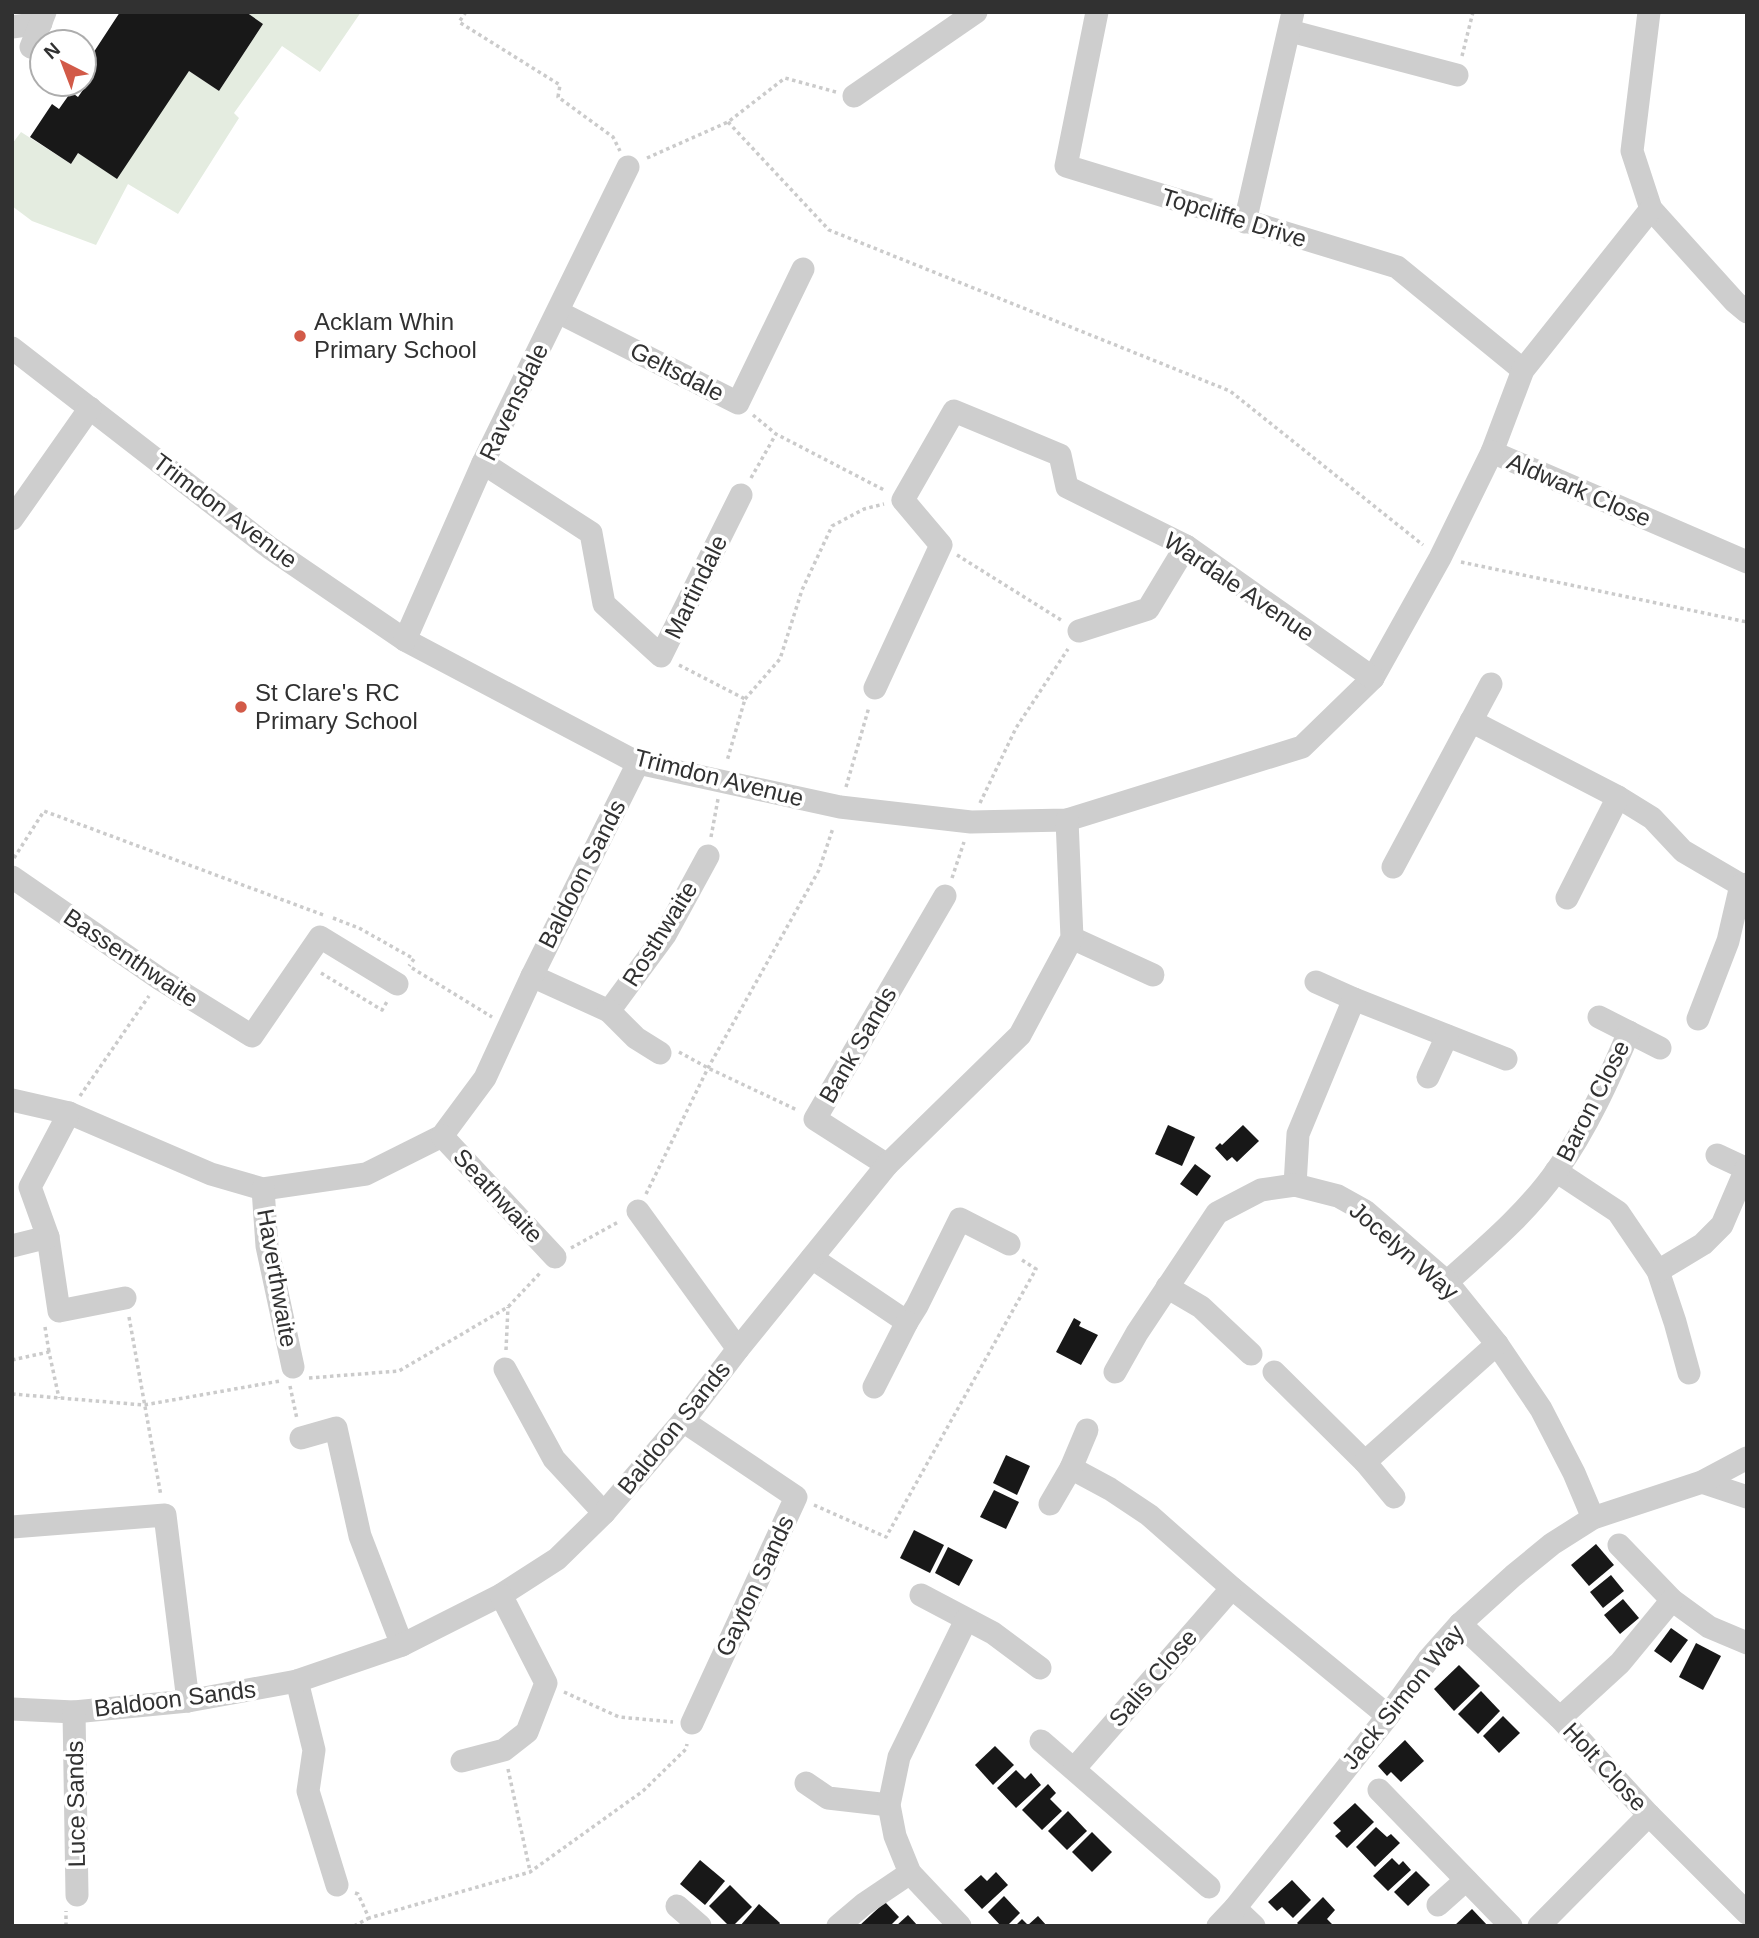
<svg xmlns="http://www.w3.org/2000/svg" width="1759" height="1938" font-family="Helvetica,sans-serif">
  <rect width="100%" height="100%" fill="#fff"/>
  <polygon fill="#e4ece0" points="246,12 361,12 320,72 282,46 234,113 239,118 178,214 128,184 96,245 32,221 12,206 12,144 21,132 71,164 78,153 189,71 219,91 263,24"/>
  <g fill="#181818">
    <polygon points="120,12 246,12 263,24 219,91 189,71 117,179 78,153 71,164 30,137 52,104 59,109 71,92 78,97 90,80 84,76 84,67"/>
    <polygon points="1168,1125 1195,1137 1182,1166 1155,1154"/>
    <polygon points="1243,1125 1259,1141 1237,1162 1232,1157 1227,1161 1215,1148 1220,1143 1222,1145"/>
    <polygon points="1195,1164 1211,1176 1197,1196 1180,1184"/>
    <polygon points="1074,1318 1081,1322 1079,1326 1098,1335 1081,1365 1056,1352"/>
    <polygon points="1006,1455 1030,1466 1017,1495 993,1483"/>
    <polygon points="994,1490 1019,1502 1006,1529 980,1517"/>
    <polygon points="914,1530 944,1545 930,1573 900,1558"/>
    <polygon points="1596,1544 1614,1565 1589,1586 1571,1565"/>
    <polygon points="948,1547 973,1560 959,1586 935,1573"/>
    <polygon points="1611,1575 1624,1591 1603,1608 1590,1592"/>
    <polygon points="1623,1599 1639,1618 1620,1634 1604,1615"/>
    <polygon points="1671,1628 1688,1640 1671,1663 1654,1651"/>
    <polygon points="1696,1643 1721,1656 1703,1690 1679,1677"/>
    <polygon points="1459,1665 1480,1686 1454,1711 1434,1689"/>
    <polygon points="1481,1691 1500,1711 1478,1734 1458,1714"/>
    <polygon points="1503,1716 1520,1733 1499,1753 1483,1736"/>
    <polygon points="1405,1740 1424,1761 1401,1782 1391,1772 1387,1776 1378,1766"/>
    <polygon points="995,1746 1014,1765 993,1785 975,1765"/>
    <polygon points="1016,1770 1025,1779 1031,1773 1041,1785 1016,1808 997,1788"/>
    <polygon points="1048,1784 1056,1793 1050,1799 1062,1811 1042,1830 1022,1810"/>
    <polygon points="1355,1803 1374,1822 1347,1848 1335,1836 1341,1831 1333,1823"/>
    <polygon points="1068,1811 1087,1831 1067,1850 1048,1831"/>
    <polygon points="1376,1827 1387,1837 1391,1834 1400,1843 1375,1867 1356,1847"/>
    <polygon points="1092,1832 1112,1852 1092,1872 1072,1852"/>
    <polygon points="1392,1858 1399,1865 1403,1861 1411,1870 1388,1891 1373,1876"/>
    <polygon points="700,1860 725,1881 705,1905 680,1884"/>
    <polygon points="1416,1871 1430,1885 1408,1906 1394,1892"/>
    <polygon points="996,1872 1008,1885 982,1909 964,1890 981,1875 987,1881"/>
    <polygon points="1292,1880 1311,1900 1293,1918 1282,1907 1277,1911 1268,1902"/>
    <polygon points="730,1885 752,1907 733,1926 729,1926 709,1906"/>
    <polygon points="1004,1896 1020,1913 1007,1926 1001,1926 988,1912"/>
    <polygon points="1323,1897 1335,1910 1327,1919 1332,1924 1300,1926 1297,1923"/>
    <polygon points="885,1902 899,1917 890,1926 859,1926"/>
    <polygon points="759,1904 780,1923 778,1926 740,1926"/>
    <polygon points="1472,1909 1488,1926 1454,1926"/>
    <polygon points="908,1915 918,1926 896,1926"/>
    <polygon points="1038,1916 1047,1926 1015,1926 1022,1919 1028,1925"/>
  </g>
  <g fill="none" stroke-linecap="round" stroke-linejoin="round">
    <g stroke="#cbcbcb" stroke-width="3.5" stroke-dasharray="3.5 3.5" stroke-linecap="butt">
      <polyline points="466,12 459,22 560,85 558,97 613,137 620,151"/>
      <polyline points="1462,56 1473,12"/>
      <polyline points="728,122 829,230 1230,391 1423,545"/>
      <polyline points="647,158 728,122 785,78 836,92"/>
      <polyline points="753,415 776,434 886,491"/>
      <polyline points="751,478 776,434"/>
      <polyline points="957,555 1061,620"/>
      <polyline points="1461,562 1747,622"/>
      <polyline points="679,665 745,699 727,761"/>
      <polyline points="745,699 780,659 802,590 832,526 864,509 884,504"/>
      <polyline points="846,787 869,707"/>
      <polyline points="980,803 1016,728 1068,649"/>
      <polyline points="711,837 718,799"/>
      <polyline points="14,858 44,811 326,916"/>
      <polyline points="952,878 964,842"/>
      <polyline points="333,918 359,928 414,959 409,966"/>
      <polyline points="412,968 492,1017"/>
      <polyline points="321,973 382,1010 388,1000"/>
      <polyline points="679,1052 708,1068 797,1110"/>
      <polyline points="80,1096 149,996"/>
      <polyline points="646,1194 708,1068 819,870 833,828"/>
      <polyline points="571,1248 620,1221"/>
      <polyline points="129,1317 161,1496"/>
      <polyline points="45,1327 49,1352"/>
      <polyline points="506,1350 508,1307"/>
      <polyline points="12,1360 49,1352 59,1398"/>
      <polyline points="309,1378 399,1371 508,1307 541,1272"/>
      <polyline points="290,1386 297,1419"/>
      <polyline points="12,1394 144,1405 280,1381"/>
      <polyline points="814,1505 886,1537 1036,1269 1022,1260"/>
      <polyline points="564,1692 619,1717 673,1722"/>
      <polyline points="508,1769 530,1871"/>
      <polyline points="355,1893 358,1894 369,1918 530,1872 643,1791 686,1749 687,1744"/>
      <polyline points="66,1926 66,1911"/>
      <polyline points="354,1926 369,1918"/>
    </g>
    <g stroke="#cecece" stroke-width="23">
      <polyline points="1097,12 1066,166 1397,267 1523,370"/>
      <polyline points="1649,12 1632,151 1651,209 1735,302 1747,312"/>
      <polyline points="12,27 41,23"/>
      <polyline points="1290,31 1457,75"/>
      <polyline points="31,47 45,12"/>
      <polyline points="854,96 976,12"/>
      <polyline points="1651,209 1523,370 1492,452 1747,562"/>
      <polyline points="1245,222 1293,12"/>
      <polyline points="558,312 738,403 803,269"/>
      <polyline points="12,348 270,548 405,640 638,763 840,807 971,822 1067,820 1302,747 1373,678 1440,558 1492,452"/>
      <polyline points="483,463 591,533 604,604 661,656 741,495"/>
      <polyline points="12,519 90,408"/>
      <polyline points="1079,631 1148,609 1186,546"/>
      <polyline points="405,640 483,463 628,167"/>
      <polyline points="875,688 941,545 903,500 954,411 1060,455 1067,487 1186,546 1373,678"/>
      <polyline points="1471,721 1618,797 1652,818 1683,851 1741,885 1747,884"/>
      <polyline points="1393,867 1491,684"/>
      <polyline points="12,877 160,979 252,1036 320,937 397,984"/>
      <polyline points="1567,898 1618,797"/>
      <polyline points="1072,938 1153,975"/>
      <polyline points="532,976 609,1011 665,935 708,856"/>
      <polyline points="1316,982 1354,999 1506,1059"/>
      <polyline points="609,1011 636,1038 660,1053"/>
      <polyline points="1599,1017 1660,1048"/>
      <polyline points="1698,1019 1728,941 1741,885"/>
      <polyline points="1428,1077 1447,1036"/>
      <polyline points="12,1100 69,1113 211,1174 263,1189 366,1174 442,1136 485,1078 532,976 638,763"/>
      <polyline points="442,1136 555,1257"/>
      <polyline points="1717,1155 1747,1169"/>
      <polyline points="887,1165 815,1119 945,896"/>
      <polyline points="1556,1171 1618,1212 1658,1271 1675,1322 1689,1373"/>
      <polyline points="1295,1185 1298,1134 1354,999"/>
      <polyline points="263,1189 267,1246 293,1367"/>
      <polyline points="638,1211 738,1349"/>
      <polyline points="48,1237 59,1311 125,1298"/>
      <polyline points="12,1246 48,1237 30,1187 69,1113"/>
      <polyline points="812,1258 907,1322 917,1306 960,1219 1009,1244"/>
      <polyline points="1658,1271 1703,1244 1722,1225 1746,1169"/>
      <path d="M 1447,1282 C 1485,1248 1527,1213 1557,1170 C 1587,1128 1609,1079 1629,1032"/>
      <polyline points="1167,1287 1201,1307 1251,1354"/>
      <polyline points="505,1369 554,1459 604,1513"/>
      <polyline points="1115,1372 1137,1333 1217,1213 1261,1190 1295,1185 1338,1196 1365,1211 1447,1282 1497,1344 1541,1409 1574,1473 1593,1518"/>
      <polyline points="1274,1372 1365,1462 1394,1497"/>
      <polyline points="874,1387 907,1322"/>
      <polyline points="683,1421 796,1497 692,1723"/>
      <polyline points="301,1438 336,1428 360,1536 402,1645"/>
      <polyline points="1365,1462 1497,1344"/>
      <polyline points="1071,1468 1110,1489 1149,1515 1232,1588 1388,1716"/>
      <polyline points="1702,1482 1747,1497"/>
      <polyline points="1050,1504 1071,1468 1087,1430"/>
      <polyline points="12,1527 165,1515 188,1701"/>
      <polyline points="1619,1545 1672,1600 1709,1627 1747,1643"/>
      <polyline points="921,1595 993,1633 1040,1668"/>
      <polyline points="1460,1624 1560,1718 1649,1815 1747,1913"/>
      <polyline points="297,1681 314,1750 308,1791 337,1885"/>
      <polyline points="12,1709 74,1712 188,1701 297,1681 402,1645 501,1595 557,1559 604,1513 683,1421 738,1349 887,1165 1020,1035 1072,938 1067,820"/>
      <polyline points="74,1712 77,1895"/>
      <polyline points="1560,1718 1620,1663 1672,1600"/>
      <polyline points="1041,1741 1209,1887"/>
      <polyline points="462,1761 504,1750 527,1732 546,1683 501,1595"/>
      <polyline points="1074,1769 1232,1588"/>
      <polyline points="806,1783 828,1798 889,1805"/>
      <polyline points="1379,1790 1511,1926"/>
      <polyline points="1438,1905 1466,1880"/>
      <polyline points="677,1906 700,1926"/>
      <polyline points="1235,1908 1254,1926"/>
      <polyline points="838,1926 864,1904 910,1873"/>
      <polyline points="960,1926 910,1873 895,1836 889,1805 899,1757 966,1620"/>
      <polyline points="1218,1926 1235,1908 1388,1716 1428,1660 1460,1624 1513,1576 1552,1544 1593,1518 1702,1482 1747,1458"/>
      <polyline points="1539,1926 1649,1815"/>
    </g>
  </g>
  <g fill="#d25a48" stroke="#fff" stroke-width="2.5">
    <circle cx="300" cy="336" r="7"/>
    <circle cx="241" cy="707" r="7"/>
  </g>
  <g text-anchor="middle" stroke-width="7" stroke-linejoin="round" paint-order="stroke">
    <g font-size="24" fill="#313131" stroke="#fff">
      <text transform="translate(1234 218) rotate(17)" y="8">Topcliffe Drive</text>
      <text transform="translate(677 372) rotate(27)" y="8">Geltsdale</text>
      <text transform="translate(514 402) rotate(-64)" y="8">Ravensdale</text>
      <text transform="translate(1579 490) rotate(23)" y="8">Aldwark Close</text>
      <text transform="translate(225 511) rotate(37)" y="8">Trimdon Avenue</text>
      <text transform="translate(696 587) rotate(-64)" y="8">Martindale</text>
      <text transform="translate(1239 587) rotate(34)" y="8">Wardale Avenue</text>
      <text transform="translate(719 778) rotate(14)" y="8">Trimdon Avenue</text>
      <text transform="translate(582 874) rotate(-63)" y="8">Baldoon Sands</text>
      <text transform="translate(660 934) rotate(-58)" y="8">Rosthwaite</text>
      <text transform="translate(131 958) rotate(34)" y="8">Bassenthwaite</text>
      <text transform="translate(858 1045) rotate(-60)" y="8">Bank Sands</text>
      <text transform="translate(1593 1101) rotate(-63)" y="8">Baron Close</text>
      <text transform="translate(498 1196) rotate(47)" y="8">Seathwaite</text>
      <text transform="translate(1404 1251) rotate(41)" y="8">Jocelyn Way</text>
      <text transform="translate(277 1278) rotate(80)" y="8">Haverthwaite</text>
      <text transform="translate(674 1428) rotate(-51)" y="8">Baldoon Sands</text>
      <text transform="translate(755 1586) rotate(-65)" y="8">Gayton Sands</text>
      <text transform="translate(1153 1678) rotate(-49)" y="8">Salis Close</text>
      <text transform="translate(1403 1697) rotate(-51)" y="8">Jack Simon Way</text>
      <text transform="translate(175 1699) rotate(-7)" y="8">Baldoon Sands</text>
      <text transform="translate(1605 1767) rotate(47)" y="8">Holt Close</text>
      <text transform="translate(76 1804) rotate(-91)" y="8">Luce Sands</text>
    </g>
    <g font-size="24" fill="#313131" stroke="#fff" text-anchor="start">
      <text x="314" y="330">Acklam Whin<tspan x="314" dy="28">Primary School</tspan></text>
      <text x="255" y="701">St Clare's RC<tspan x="255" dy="28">Primary School</tspan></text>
    </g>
  </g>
  <rect width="1759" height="1938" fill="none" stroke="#313131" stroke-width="28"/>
  <g transform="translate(63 63) rotate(318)"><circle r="33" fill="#ffffff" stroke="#adadad" stroke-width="2"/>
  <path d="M0-5L12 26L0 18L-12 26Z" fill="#d25a48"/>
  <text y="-10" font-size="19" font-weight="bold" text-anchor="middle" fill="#313131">N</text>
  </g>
</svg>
